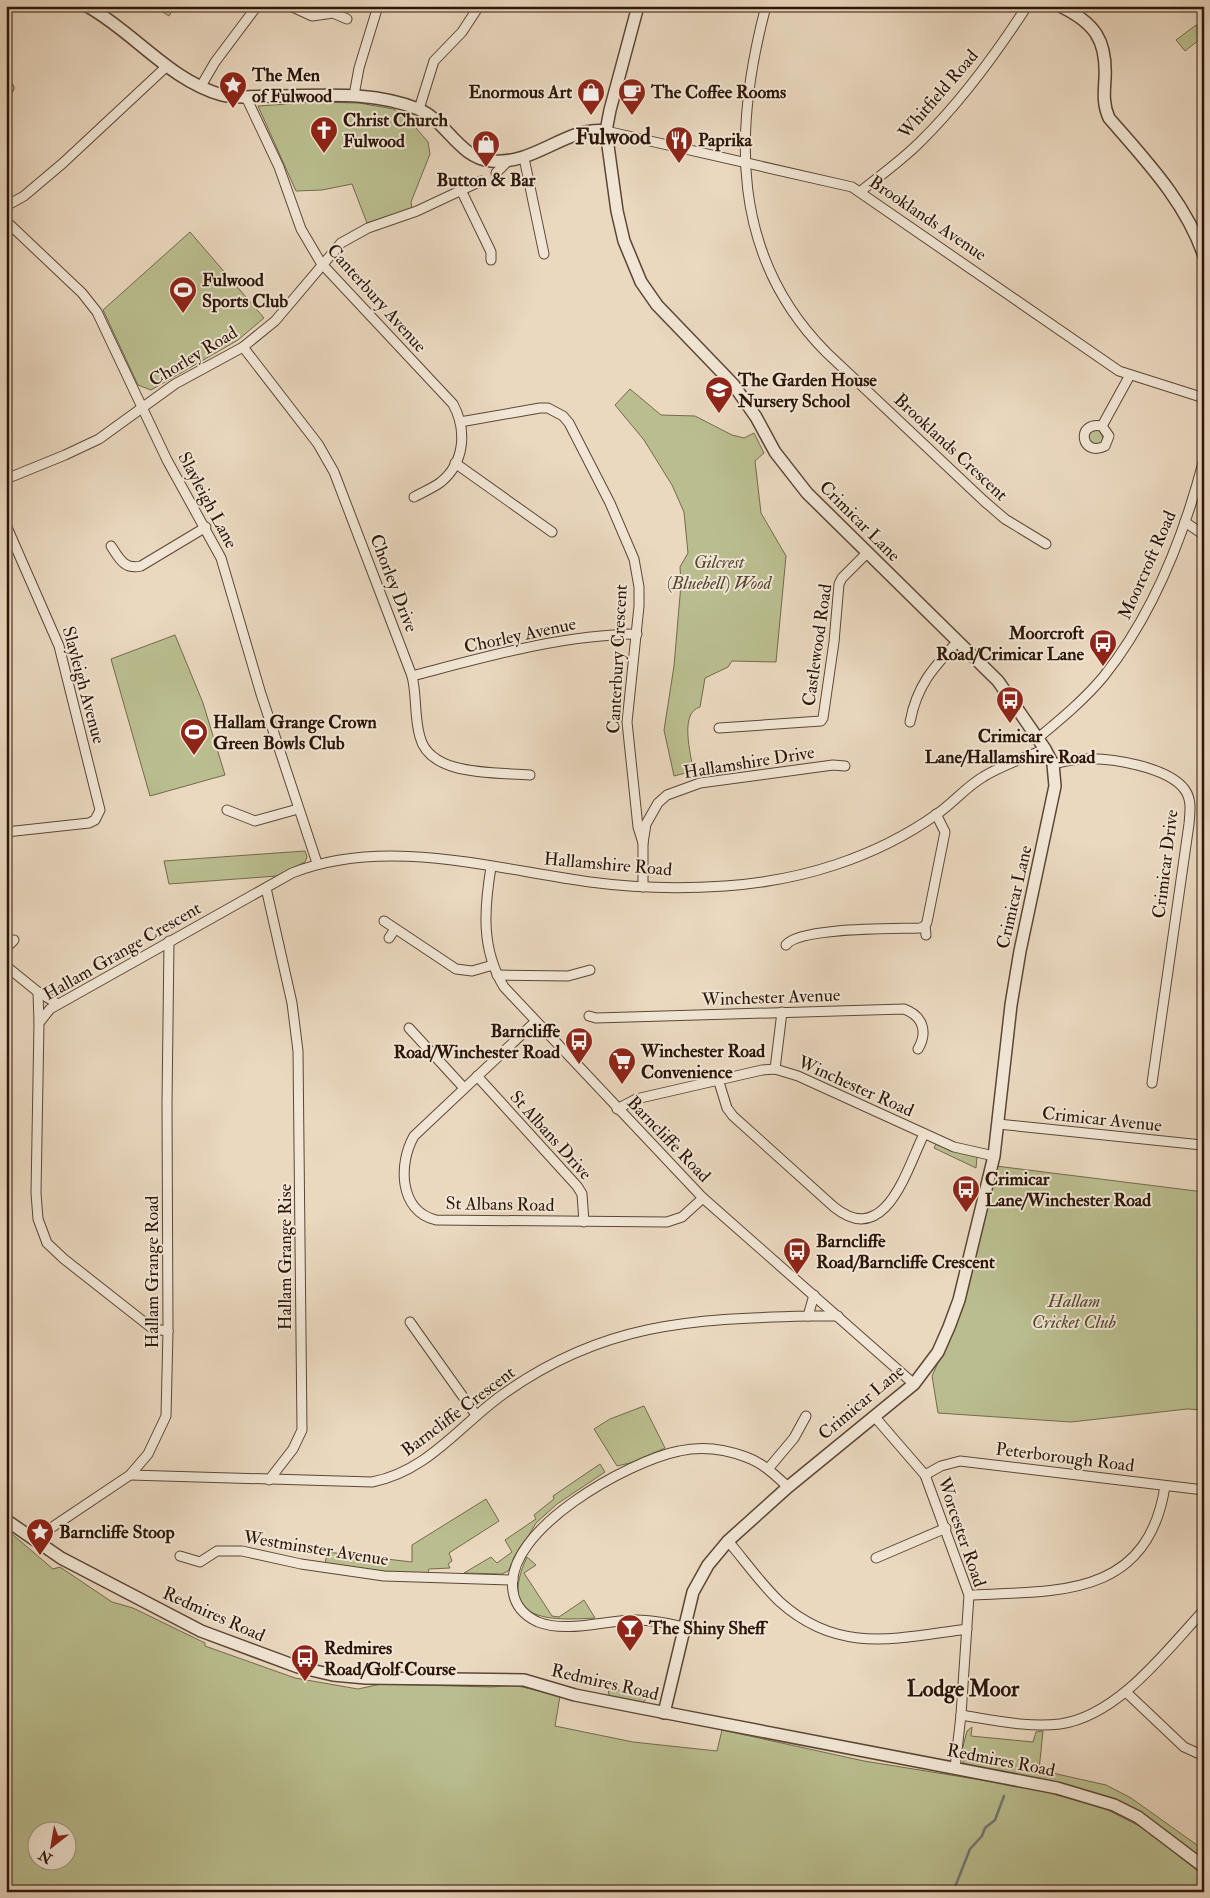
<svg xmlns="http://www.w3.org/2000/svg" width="1210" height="1898" font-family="'IM FELL Double Pica',serif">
  <rect width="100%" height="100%" fill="#ead8bf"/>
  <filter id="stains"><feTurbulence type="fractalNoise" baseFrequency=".004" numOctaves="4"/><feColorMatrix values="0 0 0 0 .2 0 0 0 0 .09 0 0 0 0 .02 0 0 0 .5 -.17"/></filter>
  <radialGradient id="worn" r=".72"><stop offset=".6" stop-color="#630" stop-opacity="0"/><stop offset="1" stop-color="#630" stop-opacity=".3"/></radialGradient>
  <g fill="#babe8f" stroke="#736a4c" fill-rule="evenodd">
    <polygon points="152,6 175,6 169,16"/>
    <polygon points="1196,25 1204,36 1185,51 1176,40"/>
    <polygon points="316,102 359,103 394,109 416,128 428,142 430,154 411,202 412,209 367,223 352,184 322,190 296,191 258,106"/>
    <polygon points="190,232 264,318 238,340 151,390 138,385 103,310"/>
    <path d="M 630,389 L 661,415 L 695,416 L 732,435 L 744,438 L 754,433 L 764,453 L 755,461 L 761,513 L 786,556 L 776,662 L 732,661 L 728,667 L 705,678 L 700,707 C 679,713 691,753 693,771 L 674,776 L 664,730 L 674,666 L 681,584 L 680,567 L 688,553 L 684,512 L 672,485 L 644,440 L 615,405 Z"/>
    <polygon points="1099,429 1104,440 1101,444 1091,444 1087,435 1089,432"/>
    <polygon points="175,635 203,703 225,775 150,796 111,659"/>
    <polygon points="305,851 307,857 305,862 277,876 169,884 164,861"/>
    <polygon points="936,1144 977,1157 976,1168 934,1148"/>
    <polygon points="996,1166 1204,1192 1204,1410 1187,1409 1071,1422 938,1413 932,1376 960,1313"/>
    <polygon points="644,1406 665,1448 630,1463 617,1466 594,1429 610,1419"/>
    <polygon points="600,1464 605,1472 557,1504 536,1523 508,1571 502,1574 464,1573 491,1557 497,1563 512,1552 505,1540 536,1519 534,1515 554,1499 553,1496"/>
    <polygon points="486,1499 499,1521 449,1553 452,1561 448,1564 450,1568 429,1569 427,1576 325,1565 327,1552 412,1562 412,1545"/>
    <path d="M 6,1529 L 53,1569 L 60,1567 L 112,1602 L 133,1608 L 205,1643 L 205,1646 L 295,1678 L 358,1689 L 381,1684 L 492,1687 L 514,1685 L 560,1696 L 555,1726 L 633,1742 L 717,1751 L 722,1730 L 864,1761 L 1031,1788 L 1102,1807 L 1145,1829 L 1204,1876 L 1204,1892 L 6,1892 ZM 38,1830 L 68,1830 L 68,1860 L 38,1860 Z"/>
    <path d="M 527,1557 L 536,1565 L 524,1573 L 552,1616 L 559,1617 L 584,1600 L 595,1618 C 548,1621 497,1621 527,1557 Z"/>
    <polygon points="608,1688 650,1696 642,1703 609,1696"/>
    <polygon points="972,1727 971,1736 1033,1742 1036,1732 1043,1731 1039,1770 1106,1785 1131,1798 1204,1850 1204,1867 1138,1817 964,1765 961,1754 967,1731"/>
  </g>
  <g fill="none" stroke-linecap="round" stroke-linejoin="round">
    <polyline stroke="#707675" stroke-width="2.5" points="953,1892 970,1849 982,1836 985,1828 995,1820 1004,1796"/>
    <g stroke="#5c4636" stroke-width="11">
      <g id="minor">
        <polyline points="290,6 312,16 333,13 347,19"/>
        <path d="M 766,6 C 733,130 730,256 827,353 L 984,501 L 1005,519 L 1046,544"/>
        <polyline points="201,86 215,62 257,6"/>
        <polyline points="6,88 9,88"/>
        <polyline points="354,95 359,68 378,6"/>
        <path d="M 246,97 L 279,167 L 301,229 L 321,263 L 453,404 C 467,430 465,462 441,482 C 433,488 423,492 414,497"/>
        <polyline points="419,109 434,61 462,32 479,6"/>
        <polyline points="606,131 852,187 1119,371 1204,398"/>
        <polyline points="524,158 544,254"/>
        <polyline points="496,173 509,160"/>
        <polyline points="461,190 491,252 491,260"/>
        <path d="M 861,191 C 881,175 902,160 920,142 C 961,102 996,54 1027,6"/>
        <polyline points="6,206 24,196 63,163 167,66"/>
        <polyline points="6,221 82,293 97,312 167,460 221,558 261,694 317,863"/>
        <path d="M 243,347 L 318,444 L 334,472 L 412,676 C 417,696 414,717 420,737 C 430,777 497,772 530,775"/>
        <polyline points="460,422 540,408 548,408 563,416 569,423 610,503 634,559 639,587 639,606 627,722 638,827 643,843"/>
        <path d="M 1102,426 C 1075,421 1081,458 1105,446 L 1109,436 L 1102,426 L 1130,375"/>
        <polyline points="455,463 552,532"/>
        <polyline points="6,479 65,455 99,439 175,384 243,347 275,321 341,243 368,228 417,211 481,181"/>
        <polyline points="1185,522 1204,535"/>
        <polyline points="6,525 59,646 100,810 95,820 89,823 6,832"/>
        <path d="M 111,546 C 119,558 124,570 141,566 L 206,527"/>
        <path d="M 412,676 C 485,657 560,635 637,634"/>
        <path d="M 910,722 C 917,685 933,668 958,641"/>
        <polyline points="719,728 821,721 823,718 834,642 839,584 842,578 867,553"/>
        <path d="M 1038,738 C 1061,719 1085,699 1104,676 C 1154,613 1184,536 1204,459"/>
        <path d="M 1053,764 C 1063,762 1073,759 1083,759 C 1109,757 1169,767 1185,790 C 1192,800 1190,812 1189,824 L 1152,1083"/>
        <polyline points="227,810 255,821 298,809"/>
        <path d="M 491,867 C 484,910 481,949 504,987 L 703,1198 L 914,1384"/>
        <polyline points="643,887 643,843 646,824 658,803 667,795 700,783 833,765 845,766"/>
        <polyline points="266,888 292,1003 298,1051 302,1430 293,1449 269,1480"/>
        <polyline points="384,921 456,969 472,971 493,965"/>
        <polyline points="926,935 925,926 927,922 945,832 936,814"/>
        <polyline points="389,938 395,929"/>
        <path d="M 786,945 C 799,927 896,929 920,928 L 925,926"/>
        <polyline points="6,948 14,940"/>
        <polyline points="6,966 38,992 58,1004"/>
        <polyline points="497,975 568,976 590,970"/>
        <polyline points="38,992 39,1022"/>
        <path d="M 589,1016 L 596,1018 L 904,1009 C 923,1016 928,1032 918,1049"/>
        <path d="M 535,1022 L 414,1136 C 398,1164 399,1211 436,1220 L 667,1222 L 682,1217 L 703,1198"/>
        <polyline points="409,1028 464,1088"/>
        <polyline points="775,1069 782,1012"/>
        <polyline points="477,1076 577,1186 582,1194 584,1222"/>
        <path d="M 718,1079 L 727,1108 L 733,1116 L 834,1207 C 886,1249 907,1168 924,1134"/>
        <polyline points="617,1109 636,1099 762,1070 775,1069 798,1076 954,1147 994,1156"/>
        <polyline points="998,1124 1202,1145"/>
        <polyline points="808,1316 838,1316"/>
        <polyline points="410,1322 476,1415"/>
        <path d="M 168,1331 L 153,1329 L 64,1259 L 47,1243 L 38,1219 L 36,1193 L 39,1023 L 50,1009 L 292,873 C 386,836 494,869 590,882 C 635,888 680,889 725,886 C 800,881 875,858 937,814 C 953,803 966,787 983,777 C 1002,765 1025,758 1045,749"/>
        <polyline points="874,1416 925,1475 969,1595 961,1715 955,1768"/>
        <polyline points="768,1469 794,1438 806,1416"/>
        <path d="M 130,1475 L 372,1482 C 428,1471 459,1426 502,1395 C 602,1323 690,1319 808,1316 L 814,1295"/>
        <polyline points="925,1475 941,1466 960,1461 1204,1490"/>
        <polyline points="33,1540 130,1475 148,1454 166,1416 168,1331 167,1103 169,941"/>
        <path d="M 728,1541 C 745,1561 761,1584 780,1602 C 839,1655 897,1638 967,1629"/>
        <polyline points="180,1556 200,1562 217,1551 242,1551 301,1564 384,1576 513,1580"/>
        <polyline points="876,1558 946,1528"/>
        <path d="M 969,1595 C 1058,1591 1148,1598 1165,1486"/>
        <path d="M 684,1627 C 667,1623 649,1619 632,1620 C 602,1621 566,1633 538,1622 C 525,1616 515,1606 513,1591 C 503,1530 629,1461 679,1451 C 701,1446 725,1449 746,1457 C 763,1463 775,1475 788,1487"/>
        <polyline points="1126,1692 1184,1747 1204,1756"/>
        <path d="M 961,1715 C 993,1720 1028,1728 1060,1724 C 1118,1716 1166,1651 1204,1610"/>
      </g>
    </g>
    <g stroke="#5c4636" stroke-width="14">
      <g id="tertiary">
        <path d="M 87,6 C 134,32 169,80 222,95 C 238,99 256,96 272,96 C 320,96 372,90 418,109 C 446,120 459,158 491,161 C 536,165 566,126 606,131"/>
        <polyline points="638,6 610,110 606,131 617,211 624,241 641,282 657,305 733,384 756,417 775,452 807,493 998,681 1045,749 1053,764 1055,786 1020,951 1011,1005 994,1156 959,1300 949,1327 938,1352 914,1384 788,1487 728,1541 708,1565 693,1592 664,1713"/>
        <path d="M 1060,6 C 1095,23 1107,40 1105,79 C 1104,93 1103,105 1109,118 C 1146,161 1185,201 1204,256"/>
        <polyline points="6,1520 61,1558 201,1631 298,1667 333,1675 366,1678 524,1680 575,1695 641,1708 1057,1788 1114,1805 1138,1817 1204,1867"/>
      </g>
    </g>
    <use href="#minor" stroke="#f1e6d5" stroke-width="9"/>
    <use href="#tertiary" stroke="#f1e6d5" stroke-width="11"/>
  </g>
  <defs>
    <g id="sight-pin" transform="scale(1.4375)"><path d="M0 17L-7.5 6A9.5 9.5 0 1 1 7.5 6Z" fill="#8f2418" stroke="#f1e6d5"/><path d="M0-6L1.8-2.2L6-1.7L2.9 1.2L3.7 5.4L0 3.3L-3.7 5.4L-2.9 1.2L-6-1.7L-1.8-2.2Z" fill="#fff"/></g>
    <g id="shop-pin" transform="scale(1.4375)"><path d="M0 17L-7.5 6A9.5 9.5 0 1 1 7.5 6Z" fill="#8f2418" stroke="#f1e6d5"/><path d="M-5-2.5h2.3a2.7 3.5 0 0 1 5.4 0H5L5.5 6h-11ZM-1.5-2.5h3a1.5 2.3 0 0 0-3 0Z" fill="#fff"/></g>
    <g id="cafe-pin" transform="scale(1.4375)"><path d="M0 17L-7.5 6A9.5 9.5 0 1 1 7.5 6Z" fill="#8f2418" stroke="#f1e6d5"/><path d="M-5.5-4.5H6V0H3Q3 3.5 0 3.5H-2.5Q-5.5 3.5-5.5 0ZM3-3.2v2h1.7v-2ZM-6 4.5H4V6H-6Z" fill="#fff"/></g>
    <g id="church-pin" transform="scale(1.4375)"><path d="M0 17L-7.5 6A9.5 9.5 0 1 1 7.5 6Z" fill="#8f2418" stroke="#f1e6d5"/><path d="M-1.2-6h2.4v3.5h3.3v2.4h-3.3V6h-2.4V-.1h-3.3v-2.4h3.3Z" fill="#fff"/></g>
    <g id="restaurant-pin" transform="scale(1.4375)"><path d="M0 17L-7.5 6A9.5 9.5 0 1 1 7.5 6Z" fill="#8f2418" stroke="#f1e6d5"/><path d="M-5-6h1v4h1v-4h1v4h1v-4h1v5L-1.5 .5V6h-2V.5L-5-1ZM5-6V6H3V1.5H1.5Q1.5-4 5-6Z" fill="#fff"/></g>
    <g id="stadium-pin" transform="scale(1.4375)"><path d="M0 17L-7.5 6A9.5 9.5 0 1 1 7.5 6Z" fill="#8f2418" stroke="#f1e6d5"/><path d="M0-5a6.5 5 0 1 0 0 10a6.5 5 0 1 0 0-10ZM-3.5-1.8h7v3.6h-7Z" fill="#fff"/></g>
    <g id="school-pin" transform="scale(1.4375)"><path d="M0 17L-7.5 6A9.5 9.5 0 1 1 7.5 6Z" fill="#8f2418" stroke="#f1e6d5"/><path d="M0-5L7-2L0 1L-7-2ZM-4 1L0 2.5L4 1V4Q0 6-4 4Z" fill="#fff"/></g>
    <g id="bus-pin" transform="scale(1.4375)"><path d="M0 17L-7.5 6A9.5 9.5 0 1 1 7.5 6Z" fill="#8f2418" stroke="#f1e6d5"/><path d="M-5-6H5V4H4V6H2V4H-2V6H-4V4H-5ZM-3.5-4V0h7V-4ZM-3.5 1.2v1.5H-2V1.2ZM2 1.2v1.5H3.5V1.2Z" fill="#fff"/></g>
    <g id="supermarket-pin" transform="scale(1.4375)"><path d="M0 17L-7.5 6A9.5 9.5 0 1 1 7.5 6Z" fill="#8f2418" stroke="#f1e6d5"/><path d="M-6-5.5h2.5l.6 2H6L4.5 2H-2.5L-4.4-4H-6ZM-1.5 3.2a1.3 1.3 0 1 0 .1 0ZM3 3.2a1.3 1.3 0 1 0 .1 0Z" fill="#fff"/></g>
    <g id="bar-pin" transform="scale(1.4375)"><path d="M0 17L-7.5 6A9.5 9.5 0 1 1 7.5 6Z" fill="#8f2418" stroke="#f1e6d5"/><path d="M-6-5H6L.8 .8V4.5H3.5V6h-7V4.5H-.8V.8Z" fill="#fff"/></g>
  </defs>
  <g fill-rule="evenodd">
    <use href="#sight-pin" x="233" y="85"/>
    <use href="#shop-pin" x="591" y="92"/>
    <use href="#cafe-pin" x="632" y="92"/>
    <use href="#church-pin" x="324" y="130"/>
    <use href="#restaurant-pin" x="679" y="140"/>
    <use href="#shop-pin" x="486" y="144"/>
    <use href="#stadium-pin" x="183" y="290"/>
    <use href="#school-pin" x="719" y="390"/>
    <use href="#bus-pin" x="1103" y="643"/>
    <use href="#bus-pin" x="1010" y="700"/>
    <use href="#stadium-pin" x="194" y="732"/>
    <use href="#bus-pin" x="579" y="1041"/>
    <use href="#supermarket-pin" x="622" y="1061"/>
    <use href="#bus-pin" x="966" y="1189"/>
    <use href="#bus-pin" x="797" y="1251"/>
    <use href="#sight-pin" x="40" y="1532"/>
    <use href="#bar-pin" x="630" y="1628"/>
    <use href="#bus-pin" x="305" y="1658"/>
  </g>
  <g text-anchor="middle" stroke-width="4" stroke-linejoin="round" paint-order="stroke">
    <g font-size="18" font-weight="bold" fill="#2c1508" stroke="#f1e6d5" text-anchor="start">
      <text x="252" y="81">The Men<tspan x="252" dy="21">of Fulwood</tspan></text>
      <text x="572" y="98" text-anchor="end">Enormous Art</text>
      <text x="651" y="98">The Coffee Rooms</text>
      <text x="343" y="126">Christ Church<tspan x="343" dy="21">Fulwood</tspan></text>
      <text x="698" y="146">Paprika</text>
      <text x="486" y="186" text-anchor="middle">Button &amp; Bar</text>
      <text x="202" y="286">Fulwood<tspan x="202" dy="21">Sports Club</tspan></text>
      <text x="738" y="386">The Garden House<tspan x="738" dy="21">Nursery School</tspan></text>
      <text x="1084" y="639" text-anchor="end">Moorcroft<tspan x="1084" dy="21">Road/Crimicar Lane</tspan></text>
      <text x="213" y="728">Hallam Grange Crown<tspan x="213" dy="21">Green Bowls Club</tspan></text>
      <text x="1010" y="742" text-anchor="middle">Crimicar<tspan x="1010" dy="21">Lane/Hallamshire Road</tspan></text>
      <text x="560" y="1037" text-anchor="end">Barncliffe<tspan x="560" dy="21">Road/Winchester Road</tspan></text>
      <text x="641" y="1057">Winchester Road<tspan x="641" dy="21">Convenience</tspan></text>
      <text x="985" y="1185">Crimicar<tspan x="985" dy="21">Lane/Winchester Road</tspan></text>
      <text x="816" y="1247">Barncliffe<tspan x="816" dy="21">Road/Barncliffe Crescent</tspan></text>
      <text x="59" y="1538">Barncliffe Stoop</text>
      <text x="649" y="1634">The Shiny Sheff</text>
      <text x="324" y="1654">Redmires<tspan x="324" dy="21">Road/Golf Course</tspan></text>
    </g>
    <g font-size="18" fill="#2c1508" stroke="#f1e6d5">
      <text transform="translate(938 94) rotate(-49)" y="6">Whitfield Road</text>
      <text transform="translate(928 218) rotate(34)" y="6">Brooklands Avenue</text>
      <text transform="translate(377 298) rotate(48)" y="6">Canterbury Avenue</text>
      <text transform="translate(193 356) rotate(-31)" y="6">Chorley Road</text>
      <text transform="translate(951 447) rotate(43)" y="6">Brooklands Crescent</text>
      <text transform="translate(208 500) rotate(62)" y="6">Slayleigh Lane</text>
      <text transform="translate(860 521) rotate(45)" y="6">Crimicar Lane</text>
      <text transform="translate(1147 565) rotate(-66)" y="6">Moorcroft Road</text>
      <text transform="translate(394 583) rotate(69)" y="6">Chorley Drive</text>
      <text transform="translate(520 635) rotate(-12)" y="6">Chorley Avenue</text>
      <text transform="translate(817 645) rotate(-82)" y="6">Castlewood Road</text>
      <text transform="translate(617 659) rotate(-87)" y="6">Canterbury Crescent</text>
      <text transform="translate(84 685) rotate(75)" y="6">Slayleigh Avenue</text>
      <text transform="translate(749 762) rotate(-9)" y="6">Hallamshire Drive</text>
      <text transform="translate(608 864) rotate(5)" y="6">Hallamshire Road</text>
      <text transform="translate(1165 864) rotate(-83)" y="6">Crimicar Drive</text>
      <text transform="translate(1014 897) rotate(-77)" y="6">Crimicar Lane</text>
      <text transform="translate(122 951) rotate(-30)" y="6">Hallam Grange Crescent</text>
      <text transform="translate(771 997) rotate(-2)" y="6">Winchester Avenue</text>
      <text transform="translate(856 1086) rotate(24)" y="6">Winchester Road</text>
      <text transform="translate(1102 1119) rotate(6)" y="6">Crimicar Avenue</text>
      <text transform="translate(551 1135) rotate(48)" y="6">St Albans Drive</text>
      <text transform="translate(669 1139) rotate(46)" y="6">Barncliffe Road</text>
      <text transform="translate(500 1204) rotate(1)" y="6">St Albans Road</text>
      <text transform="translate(285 1257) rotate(-90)" y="6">Hallam Grange Rise</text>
      <text transform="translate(152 1272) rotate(-90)" y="6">Hallam Grange Road</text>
      <text transform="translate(861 1402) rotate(-40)" y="6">Crimicar Lane</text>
      <text transform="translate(458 1411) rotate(-37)" y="6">Barncliffe Crescent</text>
      <text transform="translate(1065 1457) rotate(7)" y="6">Peterborough Road</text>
      <text transform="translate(962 1532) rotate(71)" y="6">Worcester Road</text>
      <text transform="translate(316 1548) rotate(9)" y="6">Westminster Avenue</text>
      <text transform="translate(214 1614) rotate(24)" y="6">Redmires Road</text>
      <text transform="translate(605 1682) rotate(13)" y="6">Redmires Road</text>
      <text transform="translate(1001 1760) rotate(11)" y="6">Redmires Road</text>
    </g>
    <g font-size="18" font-style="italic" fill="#574830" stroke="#f1e6d5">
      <text x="719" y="568">Gilcrest<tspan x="719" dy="21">(Bluebell) Wood</tspan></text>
      <text x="1074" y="1307">Hallam<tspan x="1074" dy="21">Cricket Club</tspan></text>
    </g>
    <g font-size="22" font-weight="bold" fill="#2c1508" stroke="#f1e6d5">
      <text x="613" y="144">Fulwood</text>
      <text x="963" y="1696">Lodge Moor</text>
    </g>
  </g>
  <rect width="1210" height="1898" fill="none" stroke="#ead8bf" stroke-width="25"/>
  <rect x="8" y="8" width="1195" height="1883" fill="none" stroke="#2c1508" stroke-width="2.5"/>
  <rect x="12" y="12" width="1185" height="1873" fill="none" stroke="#2c1508"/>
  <g transform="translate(52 1846) rotate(211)"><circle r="24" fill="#f1e6d5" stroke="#a29283"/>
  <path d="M0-4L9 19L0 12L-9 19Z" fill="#8f2418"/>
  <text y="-8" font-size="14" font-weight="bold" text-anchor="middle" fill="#2c1508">N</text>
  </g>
  <rect width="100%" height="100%" filter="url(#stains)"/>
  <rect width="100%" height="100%" fill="url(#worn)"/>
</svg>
